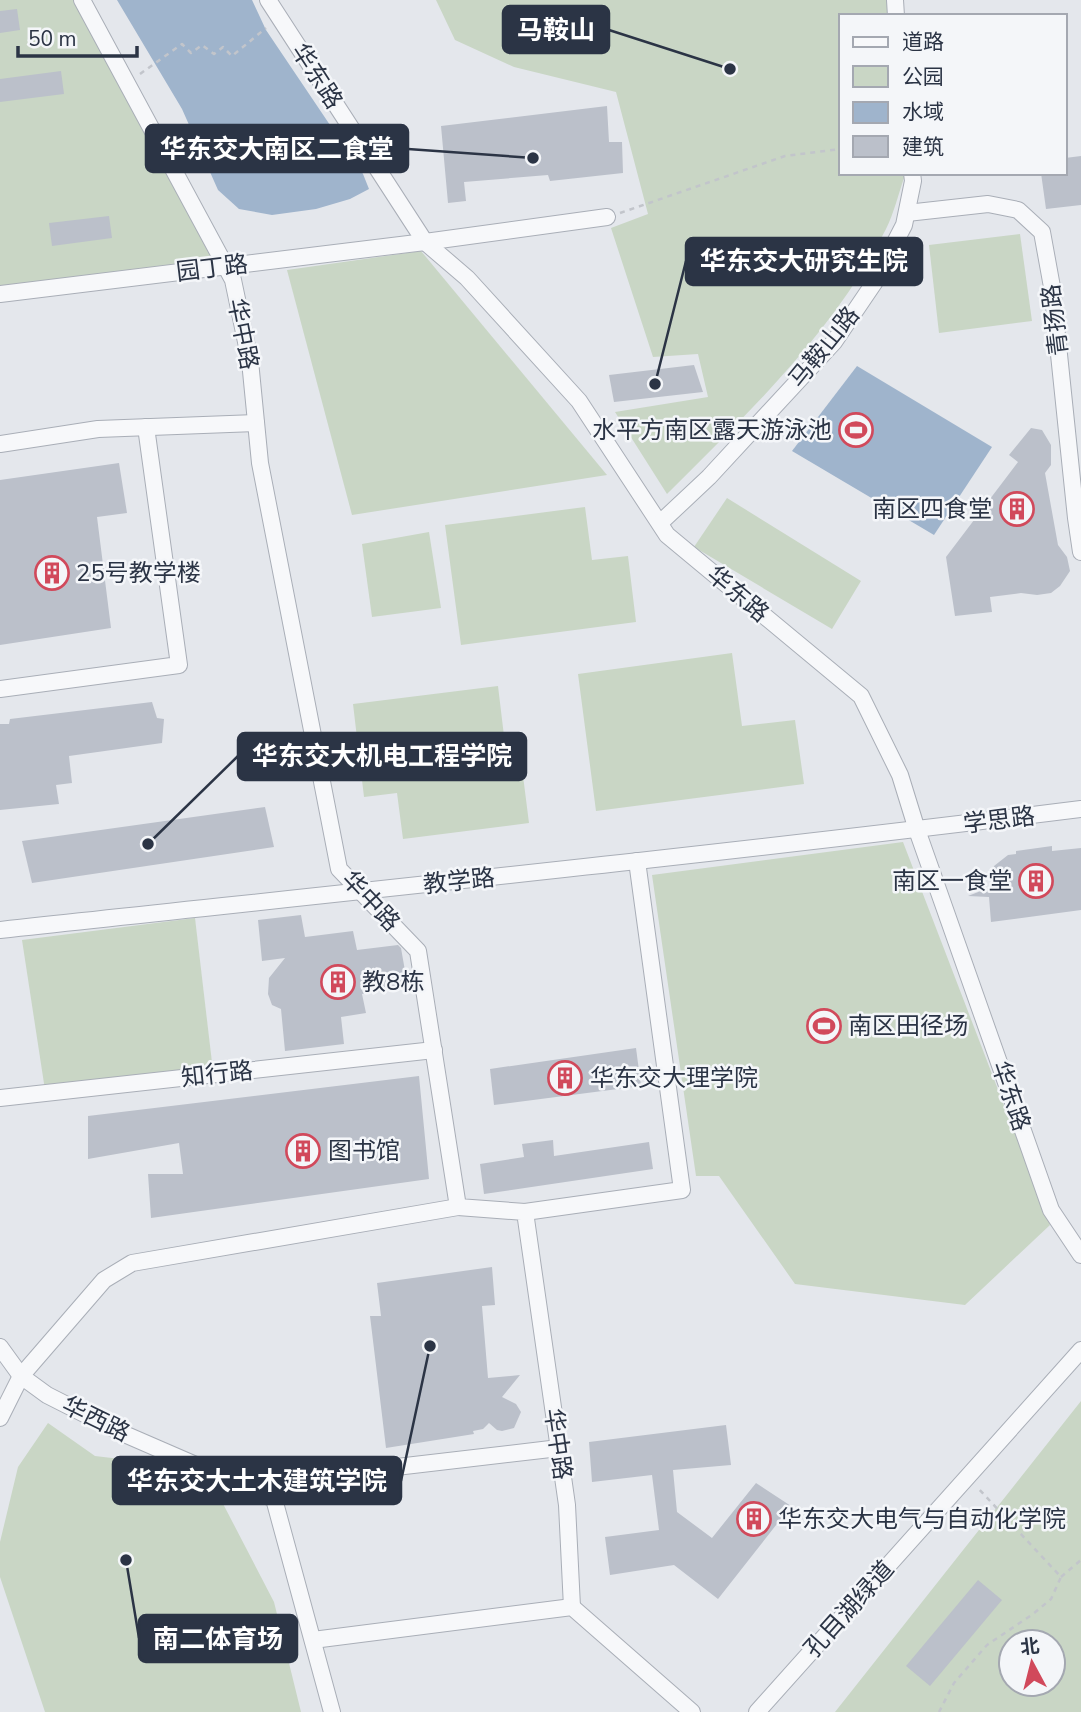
<svg xmlns="http://www.w3.org/2000/svg" width="1081" height="1712" font-family="'Nunito Sans','Noto Sans SC',sans-serif">
  <rect width="100%" height="100%" fill="#e4e7ec"/>
  <g fill="#c9d6c5" fill-rule="evenodd">
    <polygon points="0,0 76,0 212,259 0,289"/>
    <path d="M 436,0 L 887,0 L 889,16 L 841,16 L 841,173 L 904,173 L 904,178 C 898,195 894,213 886,229 C 834,332 748,413 667,494 L 615,412 L 708,397 L 698,354 L 653,357 L 611,228 L 648,214 L 616,92 L 514,67 L 455,40 Z"/>
    <polygon points="1020,234 1032,321 939,333 929,245"/>
    <polygon points="421,251 607,475 352,515 287,270"/>
    <polygon points="727,498 861,581 832,629 694,547"/>
    <polygon points="585,507 592,560 628,556 636,622 461,645 445,525"/>
    <polygon points="429,532 441,608 372,617 362,544"/>
    <polygon points="732,653 742,726 795,720 804,784 596,811 578,674"/>
    <polygon points="498,686 507,761 521,760 529,823 403,839 397,793 364,797 353,704"/>
    <polygon points="903,842 1050,1225 965,1305 795,1284 719,1176 696,1176 652,875"/>
    <polygon points="195,918 213,1071 45,1090 22,940"/>
    <path d="M 1081,1401 L 1081,1712 L 835,1712 ZM 1011,1642 L 1053,1642 L 1053,1684 L 1011,1684 Z"/>
    <polygon points="48,1423 95,1456 205,1469 274,1602 301,1712 45,1712 0,1577 0,1542 18,1467"/>
  </g>
  <g fill="#9fb4cc">
    <polygon points="117,0 252,0 266,30 363,174 369,189 350,199 316,209 272,215 239,209 218,190 182,109"/>
    <polygon points="857,366 992,447 934,535 792,451"/>
  </g>
  <g fill="#bbc0ca">
    <polygon points="17,9 20,30 0,33 0,11"/>
    <polygon points="61,71 64,94 0,102 0,79"/>
    <polygon points="607,106 609,142 622,142 623,173 550,181 548,175 464,182 466,201 448,203 441,126"/>
    <polygon points="1081,156 1081,205 1046,209 1041,173 1065,173 1065,158"/>
    <polygon points="109,216 112,238 52,246 49,223"/>
    <polygon points="694,365 703,392 614,402 609,375"/>
    <polygon points="1031,428 1042,430 1051,445 1051,465 1045,473 1058,545 1067,557 1070,571 1060,586 1051,593 1037,595 1021,593 990,597 992,612 955,616 946,557 1018,462 1009,455"/>
    <polygon points="119,463 127,513 97,517 111,628 0,645 0,480"/>
    <polygon points="152,702 157,718 164,719 162,743 69,756 72,783 56,785 59,804 0,810 0,724 9,724 10,719"/>
    <polygon points="265,807 274,847 32,883 22,841"/>
    <polygon points="1052,846 1052,851 1081,848 1081,910 991,922 989,897 968,896 991,887 991,875 994,866 1008,855 1016,854 1016,851"/>
    <polygon points="301,915 305,937 353,931 357,950 398,945 401,948 408,988 362,994 366,1013 341,1017 344,1044 285,1051 281,1009 272,1005 268,994 269,978 285,958 262,961 258,920"/>
    <polygon points="636,1048 641,1086 494,1105 490,1069"/>
    <polygon points="419,1076 429,1179 151,1218 148,1174 183,1174 179,1143 88,1159 88,1116"/>
    <polygon points="553,1140 554,1156 649,1142 653,1169 484,1194 480,1164 524,1157 522,1144"/>
    <polygon points="492,1267 495,1305 482,1306 488,1378 520,1375 502,1397 516,1404 521,1412 514,1428 502,1431 497,1430 489,1423 483,1429 473,1431 474,1434 386,1448 370,1316 381,1316 377,1283"/>
    <polygon points="726,1425 731,1465 673,1470 677,1512 712,1538 756,1483 791,1506 718,1599 674,1565 610,1575 605,1537 659,1530 652,1475 592,1482 589,1442"/>
    <polygon points="978,1580 1002,1600 930,1686 906,1666"/>
  </g>
  <g fill="none" stroke-linecap="round" stroke-linejoin="round">
    <g stroke="#a9aeb7" stroke-width="18">
      <g id="minor">
        <polyline points="82,0 233,280 250,361 260,463 339,869 418,951 458,1207 525,1212 567,1505 572,1607"/>
        <polyline points="268,0 425,242 467,278 579,401 667,535 861,696 900,775 917,830 1051,1210 1081,1255"/>
        <polyline points="895,0 896,16"/>
        <polyline points="907,213 988,204 1018,210 1042,232 1052,287 1076,518 1081,552"/>
        <polyline points="0,294 425,242 607,217"/>
        <polyline points="0,444 98,429 256,423"/>
        <polyline points="660,523 709,477 834,342 874,283 904,225 913,181 912,173"/>
        <polyline points="0,689 179,665 146,427"/>
        <path d="M 0,930 C 360,891 721,854 1081,809"/>
        <polyline points="0,1098 434,1050"/>
        <polyline points="525,1212 682,1190 637,861"/>
        <polyline points="0,1347 21,1376 47,1395 122,1433 274,1499 332,1712"/>
        <polyline points="0,1418 21,1376 104,1280 132,1263 458,1207"/>
        <polyline points="242,1485 559,1448"/>
        <polyline points="313,1640 572,1607 692,1712"/>
        <polyline points="757,1712 1081,1350"/>
      </g>
    </g>
    <g stroke="#c2c5cb" stroke-width="2.5" stroke-dasharray="5 5" stroke-linecap="butt">
      <polyline points="140,74 182,44 191,53 202,45 214,54 223,47 232,56 266,28"/>
      <polyline points="620,213 785,156 841,149"/>
      <polyline points="1061,1577 1081,1560"/>
      <polyline points="939,1712 954,1683 987,1645 1033,1614 1051,1599 1061,1577 977,1487"/>
    </g>
    <use href="#minor" stroke="#f7f8fa" stroke-width="16"/>
  </g>
  <defs>
    <g id="stadium-ring" transform="scale(1.75)"><circle r="9.5" fill="#f4f6f9" stroke="#d1495b" stroke-width="1.5"/><path d="M0-5a6.5 5 0 1 0 0 10a6.5 5 0 1 0 0-10ZM-3.5-1.8h7v3.6h-7Z" fill="#d1495b"/></g>
    <g id="building-ring" transform="scale(1.75)"><circle r="9.5" fill="#f4f6f9" stroke="#d1495b" stroke-width="1.5"/><path d="M-4-6H4V6H1V3H-1V6H-4ZM-2.5-4.3h1.7v1.8h-1.7ZM.8-4.3h1.7v1.8H.8ZM-2.5-1h1.7V.8h-1.7ZM.8-1h1.7V.8H.8Z" fill="#d1495b"/></g>
  </defs>
  <g fill-rule="evenodd">
    <use href="#stadium-ring" x="856" y="430"/>
    <use href="#building-ring" x="1017" y="509"/>
    <use href="#building-ring" x="52" y="573"/>
    <use href="#building-ring" x="1036" y="881"/>
    <use href="#building-ring" x="338" y="982"/>
    <use href="#stadium-ring" x="824" y="1026"/>
    <use href="#building-ring" x="565" y="1078"/>
    <use href="#building-ring" x="303" y="1151"/>
    <use href="#building-ring" x="754" y="1519"/>
  </g>
  <g text-anchor="middle" stroke-width="5" stroke-linejoin="round" paint-order="stroke">
    <g font-size="24" fill="#2b3445" stroke="#f4f6f9">
      <text transform="translate(317 76) rotate(57)" y="8">华东路</text>
      <text transform="translate(212 268) rotate(-7)" y="8">园丁路</text>
      <text transform="translate(1055 320) rotate(-97)" y="8">青扬路</text>
      <text transform="translate(243 334) rotate(79)" y="8">华中路</text>
      <text transform="translate(824 347) rotate(-51)" y="8">马鞍山路</text>
      <text transform="translate(738 594) rotate(40)" y="8">华东路</text>
      <text transform="translate(999 820) rotate(-7)" y="8">学思路</text>
      <text transform="translate(459 881) rotate(-6)" y="8">教学路</text>
      <text transform="translate(371 901) rotate(47)" y="8">华中路</text>
      <text transform="translate(217 1074) rotate(-6)" y="8">知行路</text>
      <text transform="translate(1011 1096) rotate(71)" y="8">华东路</text>
      <text transform="translate(96 1419) rotate(26)" y="8">华西路</text>
      <text transform="translate(558 1444) rotate(82)" y="8">华中路</text>
      <text transform="translate(849 1609) rotate(-48)" y="8">孔目湖绿道</text>
    </g>
    <g font-size="24" fill="#2b3445" stroke="#f4f6f9" text-anchor="start">
      <text x="832" y="438" text-anchor="end">水平方南区露天游泳池</text>
      <text x="992" y="517" text-anchor="end">南区四食堂</text>
      <text x="76" y="581">25号教学楼</text>
      <text x="1012" y="889" text-anchor="end">南区一食堂</text>
      <text x="362" y="990">教8栋</text>
      <text x="848" y="1034">南区田径场</text>
      <text x="590" y="1086">华东交大理学院</text>
      <text x="328" y="1159">图书馆</text>
      <text x="778" y="1527">华东交大电气与自动化学院</text>
    </g>
  </g>
  <path fill="none" stroke="#2b3445" stroke-width="2.5" d="M730 69L609 30M533 158L408 149M655 384L686 261M148 844L238 756M430 1346L401 1481M126 1560L139 1638"/>
  <g fill="#2b3445" stroke="#f4f6f9" stroke-width="2.5">
    <circle cx="730" cy="69" r="7"/>
    <circle cx="533" cy="158" r="7"/>
    <circle cx="655" cy="384" r="7"/>
    <circle cx="148" cy="844" r="7"/>
    <circle cx="430" cy="1346" r="7"/>
    <circle cx="126" cy="1560" r="7"/>
  </g>
  <g fill="#2b3445" stroke="#2b3445" stroke-width="2.5">
    <rect x="503" y="6" width="106" height="47" rx="7"/>
    <rect x="146" y="125" width="262" height="47" rx="7"/>
    <rect x="686" y="238" width="236" height="47" rx="7"/>
    <rect x="238" y="733" width="288" height="47" rx="7"/>
    <rect x="113" y="1457" width="288" height="47" rx="7"/>
    <rect x="139" y="1615" width="158" height="47" rx="7"/>
  </g>
  <g font-size="26" text-anchor="middle" font-weight="bold" fill="#fff">
    <text x="556" y="39">马鞍山</text>
    <text x="277" y="158">华东交大南区二食堂</text>
    <text x="804" y="270">华东交大研究生院</text>
    <text x="382" y="765">华东交大机电工程学院</text>
    <text x="257" y="1490">华东交大土木建筑学院</text>
    <text x="218" y="1648">南二体育场</text>
  </g>
  <rect x="839" y="14" width="228" height="161" fill="#f4f6f9" stroke="#a4a8b1" stroke-width="2"/>
  <rect x="853" y="37" width="35" height="10" fill="#f7f8fa" stroke="#a4a8b1" stroke-width="2"/>
  <text x="902" y="49" font-size="21" fill="#2b3445">道路</text>
  <rect x="853" y="66" width="35" height="21" fill="#c9d6c5" stroke="#a4a8b1" stroke-width="2"/>
  <text x="902" y="84" font-size="21" fill="#2b3445">公园</text>
  <rect x="853" y="102" width="35" height="21" fill="#9fb4cc" stroke="#a4a8b1" stroke-width="2"/>
  <text x="902" y="119" font-size="21" fill="#2b3445">水域</text>
  <rect x="853" y="136" width="35" height="21" fill="#bbc0ca" stroke="#a4a8b1" stroke-width="2"/>
  <text x="902" y="154" font-size="21" fill="#2b3445">建筑</text>
  <g transform="translate(1032 1663) rotate(353)"><circle r="33" fill="#f4f6f9" stroke="#a4a8b1" stroke-width="2"/>
  <path d="M0-5L12 26L0 18L-12 26Z" fill="#d1495b"/>
  <text y="-10" font-size="19" font-weight="bold" text-anchor="middle" fill="#2b3445">北</text>
  </g>
  <path d="M18 46v10h119v-10" fill="none" stroke="#2b3445" stroke-width="3.5"/>
  <text x="28" y="46" font-size="21" fill="#2b3445" stroke="#f4f6f9" stroke-width="5" paint-order="stroke">50 m</text>
</svg>
